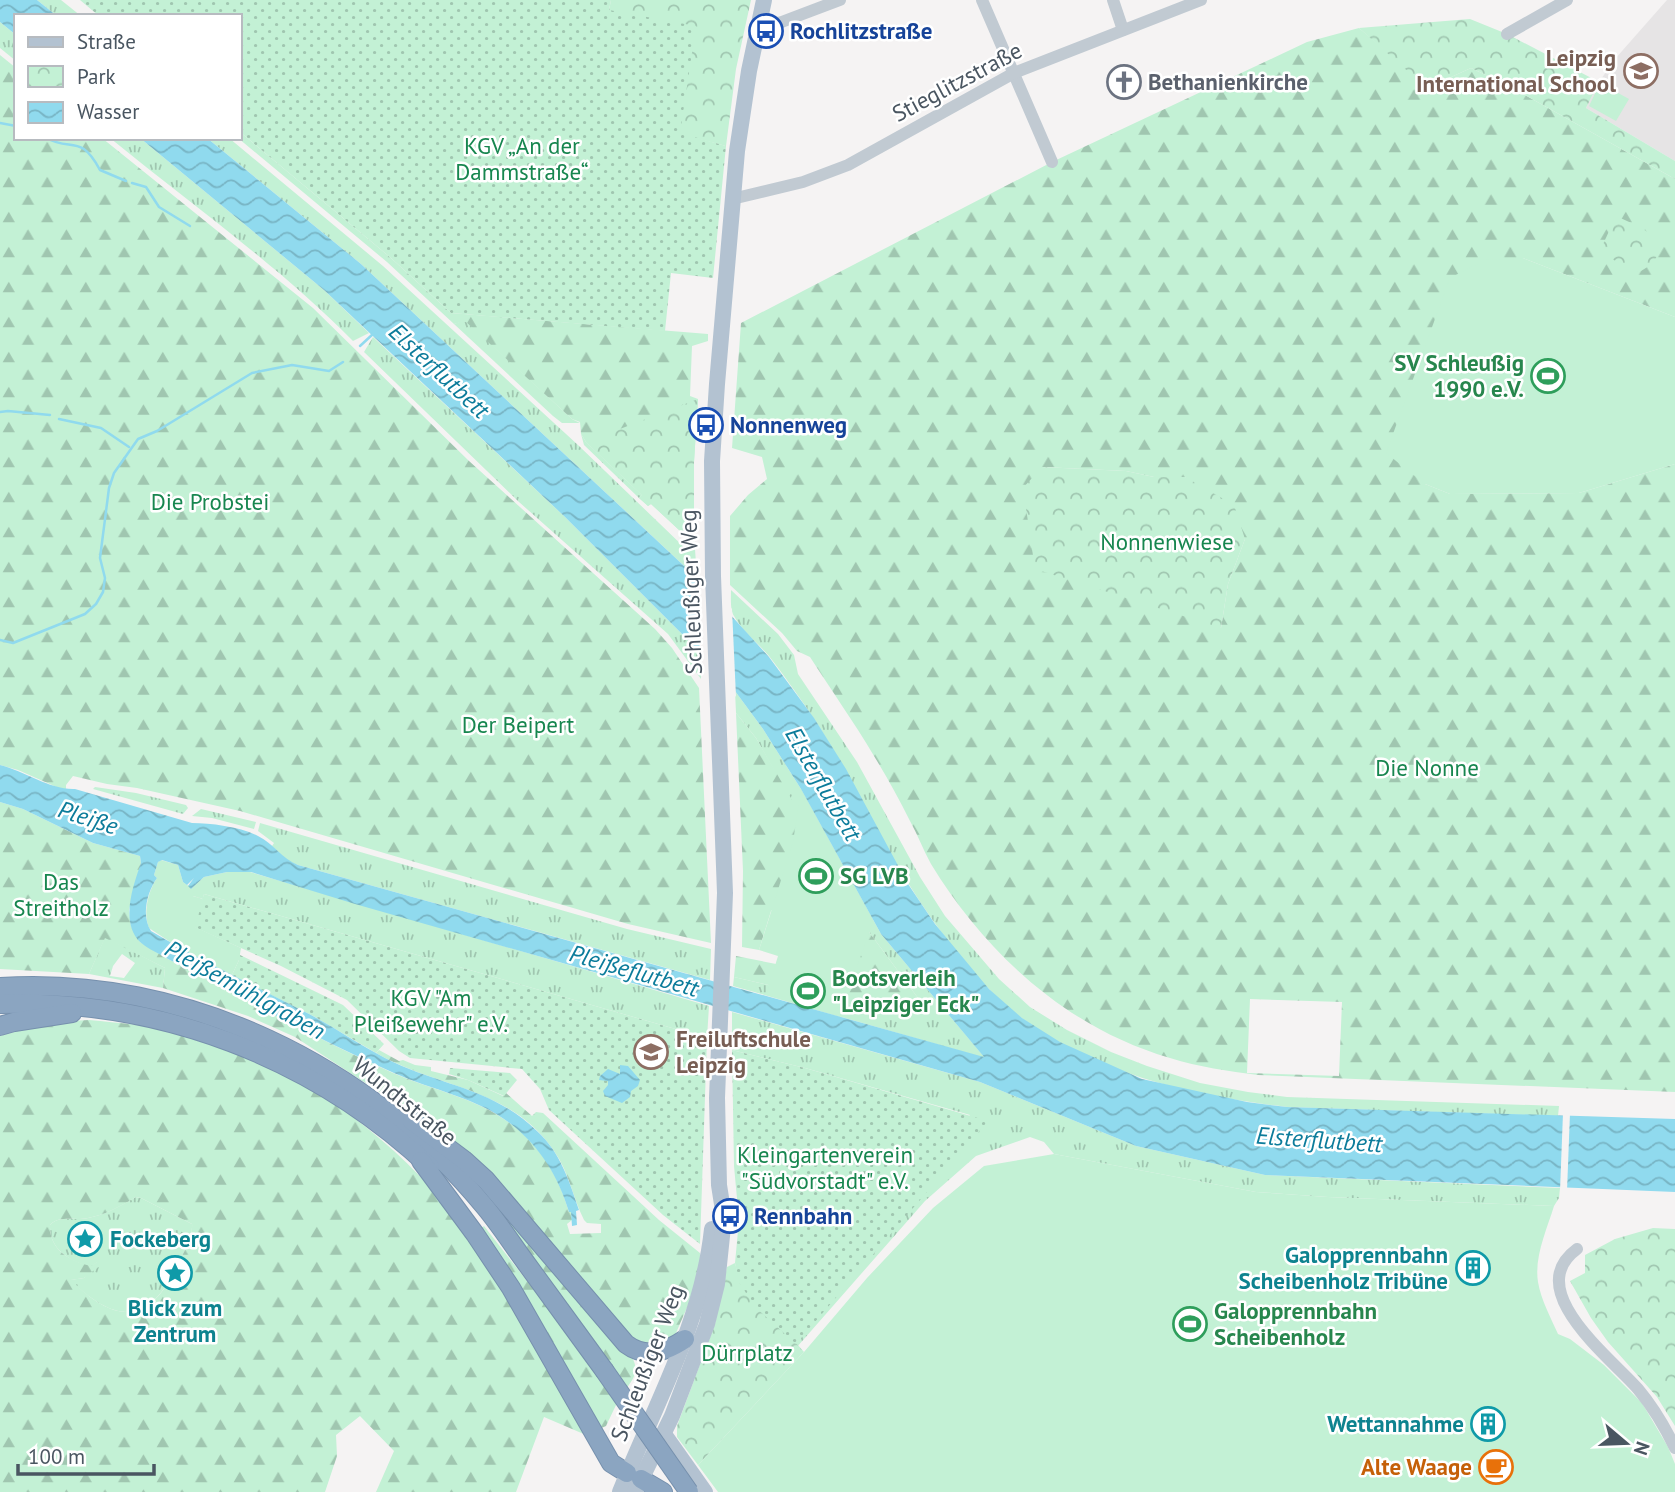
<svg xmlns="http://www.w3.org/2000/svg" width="1675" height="1492" font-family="'PT Sans',sans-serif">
  <defs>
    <pattern id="grass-tufts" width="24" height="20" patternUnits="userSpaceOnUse" patternTransform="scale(1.75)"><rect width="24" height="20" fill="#c3f1d5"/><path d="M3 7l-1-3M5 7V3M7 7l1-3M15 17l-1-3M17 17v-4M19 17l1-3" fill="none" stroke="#a0c6b0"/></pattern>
    <pattern id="forest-firs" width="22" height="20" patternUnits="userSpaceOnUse" patternTransform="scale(1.75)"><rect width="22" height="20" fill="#c3f1d5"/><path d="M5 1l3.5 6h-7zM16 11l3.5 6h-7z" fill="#a0c6b0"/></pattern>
    <pattern id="park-crowns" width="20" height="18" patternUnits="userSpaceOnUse" patternTransform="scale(1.75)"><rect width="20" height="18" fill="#c3f1d5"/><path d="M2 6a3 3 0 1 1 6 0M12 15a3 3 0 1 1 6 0" fill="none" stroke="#a0c6b0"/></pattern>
    <pattern id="garden-dots" width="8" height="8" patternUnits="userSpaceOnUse" patternTransform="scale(1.75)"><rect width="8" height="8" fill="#c3f1d5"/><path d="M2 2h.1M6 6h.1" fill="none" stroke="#a0c6b0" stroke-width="1.8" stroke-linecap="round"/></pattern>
    <pattern id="water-waves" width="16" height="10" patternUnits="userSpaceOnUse" patternTransform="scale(1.75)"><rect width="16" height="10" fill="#90daee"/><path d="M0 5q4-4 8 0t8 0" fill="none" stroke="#78b4c4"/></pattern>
  </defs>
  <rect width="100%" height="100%" fill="#f5f3f3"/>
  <polygon fill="#e6e4e5" points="1667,0 1675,0 1675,161 1586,108 1599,82 1615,59"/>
  <g fill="url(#grass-tufts)" fill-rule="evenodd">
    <polygon points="37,0 61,0 81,16 57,16"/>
    <polygon points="0,22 16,35 16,61 0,48"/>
    <path d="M 110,138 L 140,138 L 324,290 L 369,333 L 353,341 C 279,266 192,205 110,138 Z"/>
    <polygon points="207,138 229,138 383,266 578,445 686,549 695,549 697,578 361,264"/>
    <polygon points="465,320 572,419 580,423 562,423 553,416 454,324"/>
    <polygon points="373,337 565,517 701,653 701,679 668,634 519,502 364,352"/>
    <polygon points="581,434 586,442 642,495 639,498 584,445"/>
    <path d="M 731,590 L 778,634 L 794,655 L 798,674 L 857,762 L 920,877 L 945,916 L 999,979 L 1030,1007 L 1067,1030 L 1111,1052 L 1147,1066 L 1200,1083 L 1248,1092 L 1287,1097 L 1559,1106 L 1558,1116 L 1287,1107 C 1194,1096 1100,1075 1023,1019 C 979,986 939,932 910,886 C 876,834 851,777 818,725 C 803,702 786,678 769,656 C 758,643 742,631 734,616 C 730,610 731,598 731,590 Z"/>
    <polygon points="735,691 763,729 801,789 881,934 985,1058 733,986 734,977 874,1010 888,1008 913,1011 918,998 852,909 756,738 736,713"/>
    <polygon points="95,787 136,793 186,805 188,808 183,814 93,789"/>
    <polygon points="201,809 256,822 254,829 212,818 192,816"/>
    <polygon points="260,823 627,929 711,949 710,980 298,865 288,861 272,846 274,843 258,831"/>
    <polygon points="227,872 250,872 709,1006 707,1038 204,894 203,899 193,896 192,888 204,877"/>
    <path d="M 105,937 L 165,968 L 163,988 L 89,974 ZM 122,954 L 135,963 L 124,978 L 110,976 L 113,966 Z"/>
    <polygon points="732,1012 980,1082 1136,1146 1265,1175 1560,1188 1559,1198 1554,1206 1328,1197 1256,1192 1054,1154 1044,1142 1030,1137 976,1156 925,1201 797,1347 787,1334 970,1115 805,1068 732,1050"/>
    <path d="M 136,1197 L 141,1198 L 192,1224 C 193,1238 184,1251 178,1264 C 149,1326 116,1324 70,1280 L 84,1278 L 97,1262 L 91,1267 C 69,1261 49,1249 50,1225 C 59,1215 75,1221 88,1218 C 105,1215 120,1206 136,1197 Z"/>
  </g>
  <g fill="url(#forest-firs)" fill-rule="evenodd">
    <path d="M 1359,28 L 1405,67 L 1438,83 L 1471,68 L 1507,85 L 1675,179 L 1675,317 L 1523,258 L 1425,484 L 1450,494 L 1579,493 L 1675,464 L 1675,1092 L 1258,1075 C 1228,1071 1199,1067 1170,1058 C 1067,1028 986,954 931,864 C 923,850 918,835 910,821 C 899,799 887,777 874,756 C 854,722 831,690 810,657 L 797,651 L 782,633 L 730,585 L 730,516 L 748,495 L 767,479 L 762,457 L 732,448 L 741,323 L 1052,162 L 1307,42 ZM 1042,467 L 1126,471 L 1154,477 L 1185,477 L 1245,539 L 1228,584 L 1221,628 ZM 1250,999 L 1342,1002 L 1339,1076 L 1247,1073 Z"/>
    <polygon points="0,55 16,68 16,138 102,138 313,308 469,461 655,629 672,648 699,688 711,943 628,924 240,811 137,788 107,784 73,776 66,785 66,790 61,789 18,770 0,765"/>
    <polygon points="240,132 391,258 451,313 708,334 708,341 692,346 690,396 698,399 694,462 694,542 692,542 651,504 648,506 639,498 642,495 586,442 581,434 580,422 572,419 465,321 454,324 387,262 238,138"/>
    <polygon points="736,713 756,738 823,853 771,911 759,950 742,947 743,871"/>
    <path d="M 0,802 L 23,809 L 93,843 L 140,856 L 141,863 L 129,910 L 131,926 L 140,942 L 168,959 C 243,998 317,1039 393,1073 C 432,1090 477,1098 511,1124 C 541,1147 558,1175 569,1212 L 571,1212 L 572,1220 L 567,1224 L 570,1234 L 601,1233 L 601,1224 L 587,1223 L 584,1220 C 573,1198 569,1172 554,1151 C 511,1087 436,1088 376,1053 L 379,1050 L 399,1061 L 403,1060 L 415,1065 L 431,1067 L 431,1071 L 468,1080 L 503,1096 L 506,1093 L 532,1116 L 536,1112 L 543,1113 L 659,1220 L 700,1253 C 702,1284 683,1313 673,1341 L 656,1347 L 633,1340 L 413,1114 L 295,1037 L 248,1016 L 163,988 L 165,968 L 105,938 L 89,974 L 0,969 Z"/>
    <polygon points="852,909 918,998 913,1011 888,1008 874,1010 734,977 736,956 776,964"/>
    <path d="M 89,1020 C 119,1023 150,1025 178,1032 C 296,1060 411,1147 477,1247 C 517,1307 550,1373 586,1435 L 544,1417 L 516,1492 L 376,1492 L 394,1451 L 360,1416 L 336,1435 L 337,1456 L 325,1492 L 0,1492 L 0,1036 L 49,1022 ZM 136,1197 L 141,1198 L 192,1224 C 193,1238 184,1251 178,1264 C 150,1325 116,1325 71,1280 L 84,1278 L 101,1265 L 97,1262 L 91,1266 C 69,1261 49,1249 50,1225 C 59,1215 75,1221 88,1218 C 105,1215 121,1206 136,1197 Z"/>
    <path d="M 465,1165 L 631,1355 C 639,1370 636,1375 627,1388 L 501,1217 L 459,1171 Z"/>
    <polygon points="484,1226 588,1359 617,1403 606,1426 597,1430 478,1231"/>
  </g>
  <g fill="url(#park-crowns)">
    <polygon points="611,0 751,0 736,69 726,146 680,134 609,10"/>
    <polygon points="1470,19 1507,34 1599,82 1586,108 1675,161 1675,179 1507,85 1471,68 1438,83 1421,83 1359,28"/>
    <path d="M 1616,216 L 1638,226 L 1662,241 C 1658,258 1654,264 1639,272 L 1599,253 Z"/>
    <polygon points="698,399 694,462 694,542 692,542 651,504 648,506 639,498 642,495 586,442"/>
    <polygon points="1042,467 1126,471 1154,477 1185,477 1234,505 1245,539 1228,584 1221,628 1035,569 1023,488"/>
    <polygon points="1653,1228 1675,1229 1675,1426 1657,1397 1608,1342 1591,1318 1570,1281 1585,1273 1585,1255 1615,1239"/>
    <path d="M 735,1263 C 746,1309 775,1319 804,1352 L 698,1465 L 677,1437 L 677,1426 L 715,1324 L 727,1267 Z"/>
  </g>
  <g fill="url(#garden-dots)">
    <polygon points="80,0 611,0 609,10 696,26 680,133 726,146 713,278 671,273 665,331 451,313 391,258 240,132 240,16 99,16"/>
    <polygon points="204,894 707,1038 700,1244 663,1215 549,1110 540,1089 522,1069 410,1058 399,1051 347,1000 281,966 194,927"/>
    <polygon points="238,954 343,1005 384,1044 376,1053 315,1017 232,975 239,960"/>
    <polygon points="732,1050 805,1068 988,1121 796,1344 755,1307 739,1282 735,1263 739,1220 734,1166"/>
    <polygon points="450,1068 510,1073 517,1080 504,1096 468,1080 449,1074"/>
  </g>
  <g fill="#c3f1d5">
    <polygon points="1600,83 1629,99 1616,121 1589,106"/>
    <polygon points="1523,258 1675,317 1675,464 1579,493 1450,494 1425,484 1386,453 1450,278 1485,260"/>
    <polygon points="801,789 873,920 840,1017 766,995 778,956 759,950 793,842"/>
    <path d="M 161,860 L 178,865 L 183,882 L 194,890 L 193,896 L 203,899 L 195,927 L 241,948 L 239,960 L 232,975 L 181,949 L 149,928 C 143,913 148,891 157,878 L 154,875 L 158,862 Z"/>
    <path d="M 1054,1154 L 1256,1192 L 1328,1197 L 1554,1206 C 1547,1229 1534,1257 1538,1282 C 1541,1300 1551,1318 1558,1334 L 1570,1339 L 1604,1365 L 1642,1403 L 1668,1447 L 1675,1464 L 1675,1492 L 718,1492 L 698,1465 L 804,1352 L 867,1278 L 933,1208 L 984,1166 Z"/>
  </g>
  <g fill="url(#water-waves)">
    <polygon points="0,0 37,0 57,16 16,16 16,35 0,22"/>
    <path d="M 140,138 L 207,138 L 361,264 L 697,578 L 769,657 L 814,718 L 846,769 L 908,884 L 935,924 L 989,989 L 1022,1018 L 1060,1042 L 1142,1079 L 1247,1102 L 1287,1107 L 1675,1119 L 1675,1192 L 1265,1175 L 1136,1146 L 980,1082 L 355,904 L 251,872 L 227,872 L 204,877 L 191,889 L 188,886 L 194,878 L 187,885 L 183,882 L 178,865 L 162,860 L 158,862 L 154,875 L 157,878 C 147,892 141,916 151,931 C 203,962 258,987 311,1015 C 337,1029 360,1045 385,1058 C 439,1086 490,1086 537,1131 C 561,1153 569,1181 579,1210 L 576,1211 L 577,1225 L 572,1226 L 571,1212 L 569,1212 C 558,1176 541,1148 511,1124 C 478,1098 432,1090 394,1073 C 317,1039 243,998 168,959 C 160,954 148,949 140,942 C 120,922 133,886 141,863 L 140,856 L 93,843 L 23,809 L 0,802 L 0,765 C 25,771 50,790 75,789 L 192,823 C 211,823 241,827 258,836 C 274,844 282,859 298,865 L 984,1057 L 881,934 L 801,789 L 763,729 L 735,691 L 701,653 L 565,517 L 324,290 Z"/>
    <polygon points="620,1065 628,1066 640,1080 638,1086 631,1091 630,1097 622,1103 605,1096 603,1091 608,1085 608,1081 599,1080 600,1076 608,1069 620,1074"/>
  </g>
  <g fill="#f5f3f3">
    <polygon points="696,572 732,609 736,697 700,657"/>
    <polygon points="1563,1113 1570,1113 1567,1191 1560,1191"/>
  </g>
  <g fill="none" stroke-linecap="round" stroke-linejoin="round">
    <g stroke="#90daee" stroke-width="2.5">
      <polyline points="0,123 16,126"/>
      <path d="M 46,138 C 72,152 80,133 100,170 L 126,181"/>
      <polyline points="132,183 146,187 159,207 190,226"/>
      <polyline points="360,346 373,334"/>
      <polyline points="0,412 8,411 50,415"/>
      <polyline points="59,419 101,428 129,447"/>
      <polyline points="0,640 13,643 85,614 96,604 103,592 105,578 100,558 109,488 114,473 138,439 157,431 252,373 292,365 329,371 343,362"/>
    </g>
    <g stroke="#7690ad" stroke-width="20">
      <g id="highway">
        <path d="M 0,987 C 185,975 369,1065 485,1207 C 500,1225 512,1244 526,1263 C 552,1299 578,1334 604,1370"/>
        <path d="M 0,1004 C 160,999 313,1057 430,1167"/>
        <polyline points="0,1026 14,1022 72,1013"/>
        <path d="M 412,1121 L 464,1160 L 486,1180 L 626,1344 C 646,1359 666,1352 685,1339"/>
        <polyline points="421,1161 475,1234 511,1288 611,1463 627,1473"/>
        <polyline points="641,1479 663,1492"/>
      </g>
    </g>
    <g stroke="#c1cad2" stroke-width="12">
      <polyline points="982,0 1052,162"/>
      <polyline points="1113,0 1123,30"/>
      <polyline points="759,20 779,23 840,0"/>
      <polyline points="1507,34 1567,0"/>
      <polyline points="732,199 803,182 848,165 1014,73 1201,0"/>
      <path d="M 1577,1249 C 1521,1290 1611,1358 1638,1389 C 1653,1407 1665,1427 1675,1448"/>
    </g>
    <g stroke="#b3c2d1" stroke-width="16">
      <polyline points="664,1434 705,1492"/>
      <path d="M 620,1492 C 654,1406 702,1323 712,1229"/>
      <polyline points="635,1492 672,1416 707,1324 717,1284 724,1217 719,1185 717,1098 725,893 713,576 712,461 717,384 737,151 749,71 764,0"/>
    </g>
    <use href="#highway" stroke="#8ba5c1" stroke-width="18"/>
    <g stroke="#7690ad" stroke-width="20" stroke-linecap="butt">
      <polyline id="highway-bridge" points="604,1370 689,1492"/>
    </g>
    <use href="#highway-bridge" stroke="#8ba5c1" stroke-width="18"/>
  </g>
  <defs>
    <g id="bus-ring" transform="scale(1.75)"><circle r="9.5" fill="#fff" stroke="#1a4fb4" stroke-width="1.5"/><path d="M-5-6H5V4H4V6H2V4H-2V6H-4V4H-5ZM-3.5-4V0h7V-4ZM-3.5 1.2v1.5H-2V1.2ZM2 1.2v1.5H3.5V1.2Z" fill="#1a4fb4"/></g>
    <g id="school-ring" transform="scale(1.75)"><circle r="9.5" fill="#fff" stroke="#8d6e63" stroke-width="1.5"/><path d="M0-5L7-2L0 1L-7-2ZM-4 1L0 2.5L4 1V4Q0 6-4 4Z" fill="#8d6e63"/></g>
    <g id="church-ring" transform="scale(1.75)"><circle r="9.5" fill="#fff" stroke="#6b7280" stroke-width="1.5"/><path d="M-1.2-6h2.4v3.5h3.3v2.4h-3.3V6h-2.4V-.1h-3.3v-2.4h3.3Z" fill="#6b7280"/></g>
    <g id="stadium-ring" transform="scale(1.75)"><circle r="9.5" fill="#fff" stroke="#2e9e5b" stroke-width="1.5"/><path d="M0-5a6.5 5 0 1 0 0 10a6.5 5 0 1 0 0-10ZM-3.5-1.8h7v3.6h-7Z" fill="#2e9e5b"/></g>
    <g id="sight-ring" transform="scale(1.75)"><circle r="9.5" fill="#fff" stroke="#0f9aa8" stroke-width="1.5"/><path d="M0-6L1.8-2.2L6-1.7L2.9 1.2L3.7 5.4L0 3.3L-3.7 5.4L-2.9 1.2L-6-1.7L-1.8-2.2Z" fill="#0f9aa8"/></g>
    <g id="building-ring" transform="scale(1.75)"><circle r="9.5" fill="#fff" stroke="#0f9aa8" stroke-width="1.5"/><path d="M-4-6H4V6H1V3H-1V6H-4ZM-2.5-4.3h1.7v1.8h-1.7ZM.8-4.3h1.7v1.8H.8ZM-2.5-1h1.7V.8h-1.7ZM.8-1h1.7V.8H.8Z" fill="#0f9aa8"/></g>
    <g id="cafe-ring" transform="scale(1.75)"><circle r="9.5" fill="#fff" stroke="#e8710a" stroke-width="1.5"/><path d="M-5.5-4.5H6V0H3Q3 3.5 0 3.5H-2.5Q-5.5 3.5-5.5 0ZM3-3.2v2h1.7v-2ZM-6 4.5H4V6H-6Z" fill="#e8710a"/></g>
  </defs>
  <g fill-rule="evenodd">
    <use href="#bus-ring" x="766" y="31"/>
    <use href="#school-ring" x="1641" y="71"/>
    <use href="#church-ring" x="1124" y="82"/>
    <use href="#stadium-ring" x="1548" y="376"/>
    <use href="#bus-ring" x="706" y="425"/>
    <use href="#stadium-ring" x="816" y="876"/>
    <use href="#stadium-ring" x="808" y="991"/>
    <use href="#school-ring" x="651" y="1052"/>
    <use href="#bus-ring" x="730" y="1216"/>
    <use href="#sight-ring" x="85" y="1239"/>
    <use href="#building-ring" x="1473" y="1268"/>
    <use href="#sight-ring" x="175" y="1273"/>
    <use href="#stadium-ring" x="1190" y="1324"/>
    <use href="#building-ring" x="1488" y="1424"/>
    <use href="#cafe-ring" x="1496" y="1467"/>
  </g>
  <g text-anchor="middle" stroke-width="5" stroke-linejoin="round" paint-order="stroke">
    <g font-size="23" font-weight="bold" fill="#164399" stroke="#fff" text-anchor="start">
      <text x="790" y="39">Rochlitzstraße</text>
      <text x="730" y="433">Nonnenweg</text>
      <text x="754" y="1224">Rennbahn</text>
    </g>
    <g font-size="23" font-weight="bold" fill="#785e54" stroke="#fff" text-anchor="end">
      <text x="1616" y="66">Leipzig<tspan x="1616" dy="26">International School</tspan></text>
      <text x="676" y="1047" text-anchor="start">Freiluftschule<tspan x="676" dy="26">Leipzig</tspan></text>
    </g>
    <g font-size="23" fill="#4a5661" stroke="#fff">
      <text transform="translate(957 82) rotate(-28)" y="8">Stieglitzstraße</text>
      <text transform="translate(691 592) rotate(-92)" y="8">Schleußiger Weg</text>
      <text transform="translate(405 1101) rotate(39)" y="8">Wundtstraße</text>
      <text transform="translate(647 1363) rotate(-69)" y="8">Schleußiger Weg</text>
    </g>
    <g font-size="23" font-weight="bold" fill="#5b616d" stroke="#fff" text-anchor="start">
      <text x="1148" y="90">Bethanienkirche</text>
    </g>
    <g font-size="23" fill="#17864f" stroke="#fff">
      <text x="522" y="154">KGV „An der<tspan x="522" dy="26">Dammstraße“</tspan></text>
      <text x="210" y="510">Die Probstei</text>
      <text x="1167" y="550">Nonnenwiese</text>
      <text x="518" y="733">Der Beipert</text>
      <text x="1427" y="776">Die Nonne</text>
      <text x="61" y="890">Das<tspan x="61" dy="26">Streitholz</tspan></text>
      <text x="431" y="1006">KGV "Am<tspan x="431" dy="26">Pleißewehr" e.V.</tspan></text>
      <text x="825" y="1163">Kleingartenverein<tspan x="825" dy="26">"Südvorstadt" e.V.</tspan></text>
      <text x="747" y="1361">Dürrplatz</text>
    </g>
    <g font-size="23" font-weight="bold" fill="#27864d" stroke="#fff" text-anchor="start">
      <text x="1524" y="371" text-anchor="end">SV Schleußig<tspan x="1524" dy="26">1990 e.V.</tspan></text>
      <text x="840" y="884">SG LVB</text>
      <text x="832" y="986">Bootsverleih<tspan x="832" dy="26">"Leipziger Eck"</tspan></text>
      <text x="1214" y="1319">Galopprennbahn<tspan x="1214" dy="26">Scheibenholz</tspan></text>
    </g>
    <g font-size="23" font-weight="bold" fill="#0d838f" stroke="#fff" text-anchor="end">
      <text x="110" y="1247" text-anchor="start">Fockeberg</text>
      <text x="1448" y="1263">Galopprennbahn<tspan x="1448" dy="26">Scheibenholz Tribüne</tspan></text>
      <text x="175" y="1316" text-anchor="middle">Blick zum<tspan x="175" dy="26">Zentrum</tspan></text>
      <text x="1464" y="1432">Wettannahme</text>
    </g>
    <g font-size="23" font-weight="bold" fill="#c56008" stroke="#fff" text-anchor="end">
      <text x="1472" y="1475">Alte Waage</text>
    </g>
    <g font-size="24" font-style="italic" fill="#0c7c9b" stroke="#fff">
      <text transform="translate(439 371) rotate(43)" y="8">Elsterflutbett</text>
      <text transform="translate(823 784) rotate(60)" y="8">Elsterflutbett</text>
      <text transform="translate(88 818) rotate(18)" y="8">Pleiße</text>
      <text transform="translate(634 971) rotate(16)" y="8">Pleißeflutbett</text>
      <text transform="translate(245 990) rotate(29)" y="8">Pleißemühlgraben</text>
      <text transform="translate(1319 1140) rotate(4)" y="8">Elsterflutbett</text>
    </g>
  </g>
  <rect x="14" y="14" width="228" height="126" fill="#ffffff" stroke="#b7bbc0" stroke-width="2"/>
  <rect x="28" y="37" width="35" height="10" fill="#b3c2d1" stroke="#b7bbc0" stroke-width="2"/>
  <text x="77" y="49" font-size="21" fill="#4a5661">Straße</text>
  <rect x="28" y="66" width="35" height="21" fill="url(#park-crowns)" stroke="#b7bbc0" stroke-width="2"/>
  <text x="77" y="84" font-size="21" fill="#4a5661">Park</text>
  <rect x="28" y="102" width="35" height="21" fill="url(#water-waves)" stroke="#b7bbc0" stroke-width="2"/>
  <text x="77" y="119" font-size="21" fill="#4a5661">Wasser</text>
  <g transform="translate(1626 1443) rotate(109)" stroke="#ffffff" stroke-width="5" paint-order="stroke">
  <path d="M0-5L12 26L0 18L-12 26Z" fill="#4a5661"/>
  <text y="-10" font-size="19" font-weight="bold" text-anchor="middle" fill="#4a5661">N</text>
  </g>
  <path d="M18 1464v10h136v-10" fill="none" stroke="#4a5661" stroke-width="3.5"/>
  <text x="28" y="1464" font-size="21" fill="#4a5661" stroke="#ffffff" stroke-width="5" paint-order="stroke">100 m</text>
</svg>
